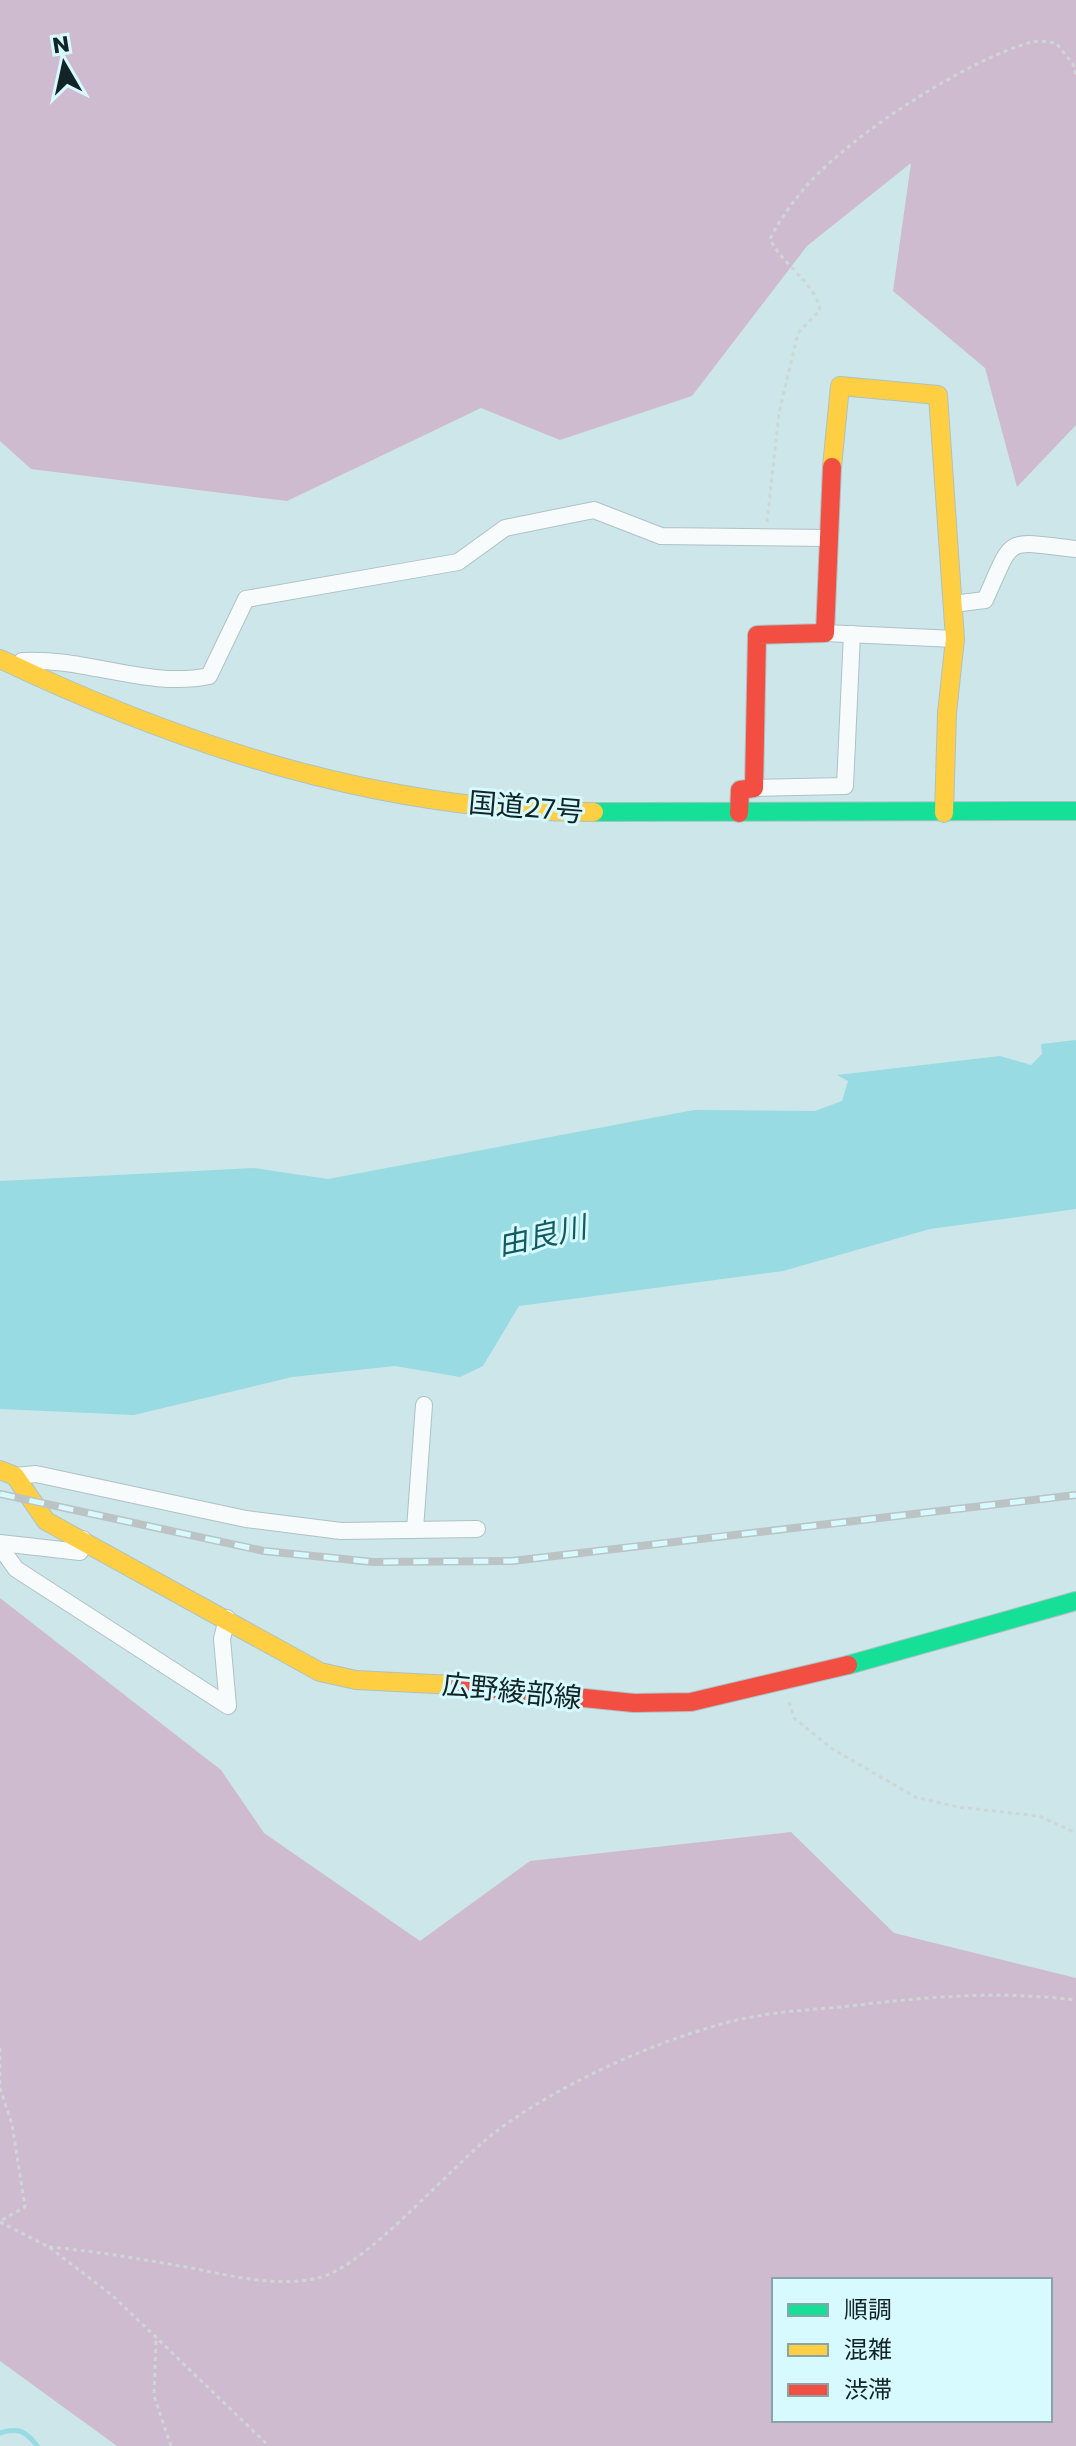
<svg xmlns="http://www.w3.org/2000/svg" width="1076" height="2446" font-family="Poppins,'Noto Sans JP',sans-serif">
  <rect width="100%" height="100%" fill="#cde6e9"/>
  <g fill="#cfbbd0" fill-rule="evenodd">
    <polygon points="0,0 1076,0 1076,425 1017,487 985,368 893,291 911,163 807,246 692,396 560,440 481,408 287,501 31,469 0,441"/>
    <path d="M 0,1598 L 221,1770 L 264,1833 L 420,1941 L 530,1861 L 791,1832 L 894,1933 L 1076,1978 L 1076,2446 L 117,2446 L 0,2361 ZM 1050,2280 L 1050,2420 L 774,2420 L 774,2280 Z"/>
  </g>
  <polygon fill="#98dbe3" points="1076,1040 1076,1209 930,1229 783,1271 519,1306 483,1366 460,1377 395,1366 292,1377 134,1415 0,1409 0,1181 254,1168 328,1179 694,1110 815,1111 842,1101 848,1081 837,1075 1000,1056 1031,1065 1042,1054 1041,1044"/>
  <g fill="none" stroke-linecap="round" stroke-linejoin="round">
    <path stroke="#98dbe3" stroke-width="5" d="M 0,2433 C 18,2427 26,2431 37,2446"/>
    <g stroke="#aec2c4" stroke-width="18">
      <g id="street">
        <path d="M 953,604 L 985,600 C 1015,534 1003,541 1076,549"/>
        <polyline points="825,633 955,639"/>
        <path d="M 22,661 C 84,657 149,689 209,676 L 246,599 L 458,562 L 505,528 L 594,510 L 661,536 L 829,538"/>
        <polyline points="754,788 845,786 852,634"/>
        <polyline points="15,1476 36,1474 246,1519 341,1531 477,1529"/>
        <polyline points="415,1529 424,1405"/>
        <polyline points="0,1543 80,1552 83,1539"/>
        <polyline points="0,1547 16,1569 228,1706 222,1639 227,1618"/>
      </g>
    </g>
    <g stroke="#aec2c4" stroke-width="20">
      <g id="fast">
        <polyline points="594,812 1076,811"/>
        <polyline points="848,1665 1076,1601"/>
      </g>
    </g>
    <g stroke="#aec2c4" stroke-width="20">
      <g id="slow">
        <polyline points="832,467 840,386 938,395 955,639 947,713 944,813"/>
        <path d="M 0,659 C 187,748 385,812 594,812"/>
        <polyline points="0,1470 15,1476 46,1521 320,1672 356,1680 454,1685"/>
      </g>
    </g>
    <g stroke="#aec2c4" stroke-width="20">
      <g id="jam">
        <polyline points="739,813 740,790 754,788 757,635 825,633 832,467"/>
        <polyline points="454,1685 634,1703 691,1702 848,1665"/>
      </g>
    </g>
    <g stroke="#ced6d6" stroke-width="3" stroke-dasharray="4 4" stroke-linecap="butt">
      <path d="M 767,522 L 779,413 L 798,333 L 820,310 C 816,283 782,265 770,239 C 780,219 794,200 809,183 C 853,134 968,59 1032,42 C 1039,40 1049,42 1056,43 L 1073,64 L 1076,75"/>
      <polyline points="789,1702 794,1718 831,1748 915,1797 958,1807 1039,1816 1076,1833"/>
      <polyline points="0,2048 0,2088 12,2124 25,2207 0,2221"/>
      <polyline points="0,2222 49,2247 113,2296 269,2446"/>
      <path d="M 49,2247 C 95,2251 140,2259 186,2267 C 228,2275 275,2288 318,2278 C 366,2267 450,2167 494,2133 C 561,2082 674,2031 757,2016 C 791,2010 826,2009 859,2005 C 933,1996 1003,1991 1076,2000"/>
      <polyline points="156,2341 154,2396 171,2446"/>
    </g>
    <use href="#street" stroke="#f8fbfc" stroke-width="16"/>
    <use href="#fast" stroke="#16e098" stroke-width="18"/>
    <use href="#slow" stroke="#ffcf43" stroke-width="18"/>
    <use href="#jam" stroke="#f24e42" stroke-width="18"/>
    <g stroke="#bcc3c4" stroke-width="8">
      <polyline id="rail" points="0,1494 264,1551 373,1562 512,1561 1076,1495"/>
    </g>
    <use href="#rail" stroke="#d6faff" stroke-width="5" stroke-dasharray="15" stroke-linecap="butt"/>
  </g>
  <g text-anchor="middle" stroke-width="6" stroke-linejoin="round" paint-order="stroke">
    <g font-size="28" fill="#122426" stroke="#d6faff">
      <text transform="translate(526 807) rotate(5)" y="10">国道27号</text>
      <text transform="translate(512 1691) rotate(6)" y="10">広野綾部線</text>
    </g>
    <g font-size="30" font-style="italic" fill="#135b62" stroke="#d6faff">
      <text transform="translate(542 1236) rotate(-12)" y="10">由良川</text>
    </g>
  </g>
  <rect x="772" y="2278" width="280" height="144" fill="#d6faff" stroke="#88a4a8" stroke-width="2"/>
  <rect x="788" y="2304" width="40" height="12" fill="#16e098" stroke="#88a4a8" stroke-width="2"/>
  <text x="844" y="2318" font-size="24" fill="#122426">順調</text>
  <rect x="788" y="2344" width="40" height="12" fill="#ffcf43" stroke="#88a4a8" stroke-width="2"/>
  <text x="844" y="2358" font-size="24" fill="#122426">混雑</text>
  <rect x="788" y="2384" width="40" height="12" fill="#f24e42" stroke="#88a4a8" stroke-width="2"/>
  <text x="844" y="2398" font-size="24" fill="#122426">渋滞</text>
  <g transform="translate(64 64) rotate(351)" stroke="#d6faff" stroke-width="6" paint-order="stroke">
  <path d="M0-6L14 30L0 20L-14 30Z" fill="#122426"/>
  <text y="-12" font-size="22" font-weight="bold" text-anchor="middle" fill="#122426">N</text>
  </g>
</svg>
